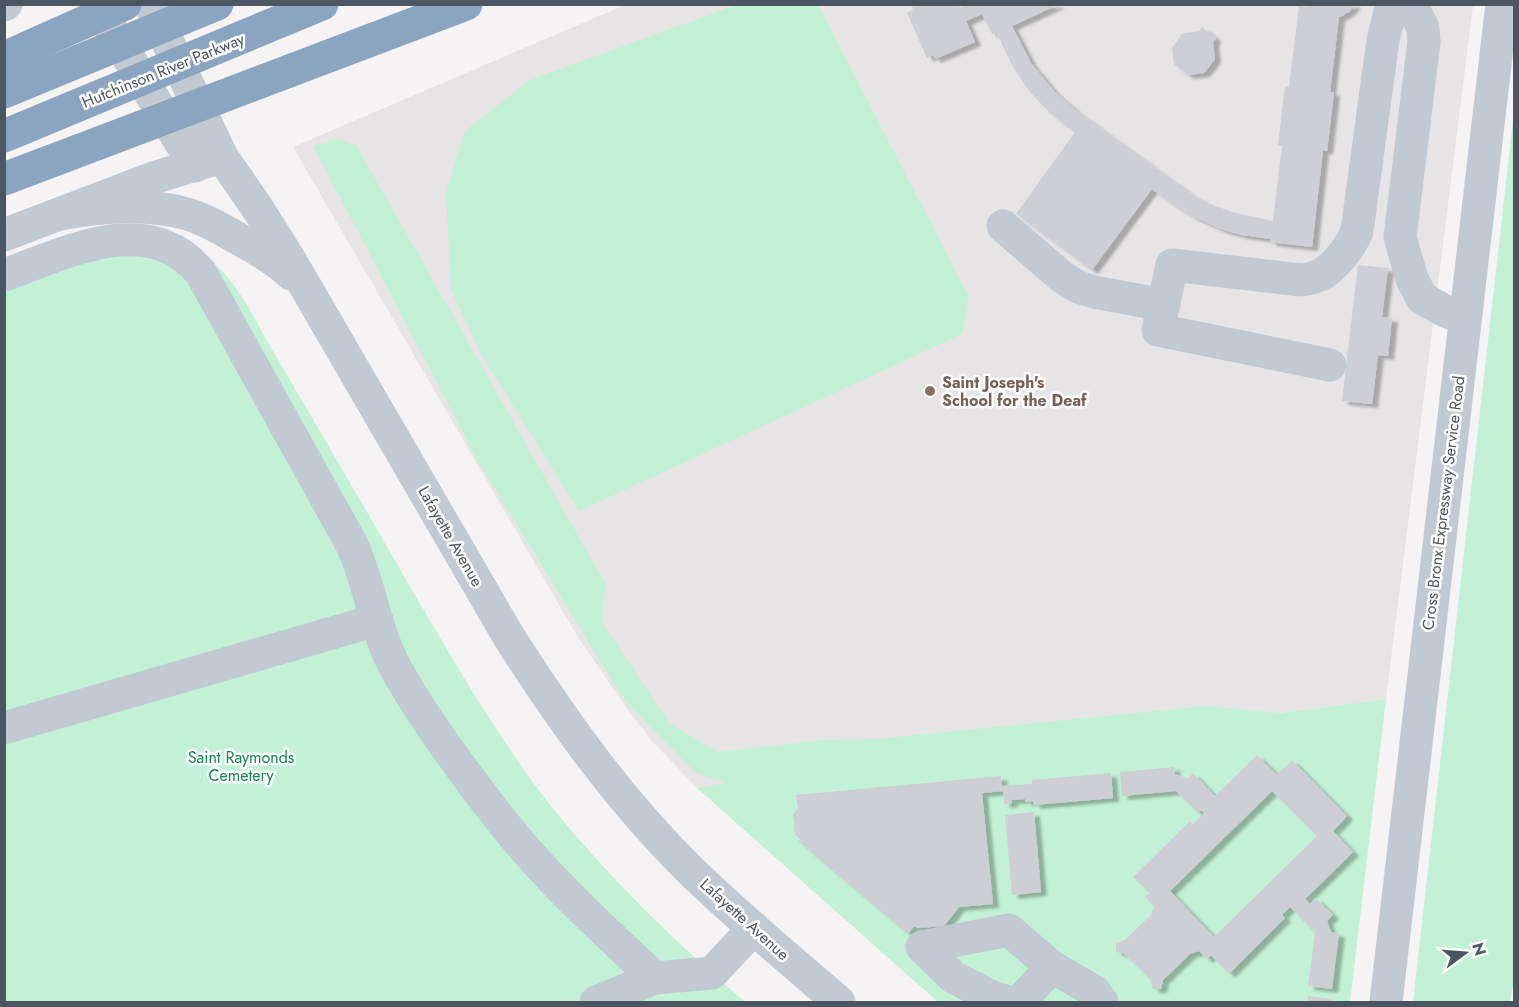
<svg xmlns="http://www.w3.org/2000/svg" width="1519" height="1007" font-family="Jost,sans-serif">
  <defs>
    <filter id="shadow"><feDropShadow dx="6" dy="4" stdDeviation="1.5" flood-color="#0004"/></filter>
  </defs>
  <rect width="100%" height="100%" fill="#f5f3f3"/>
  <polygon fill="#e6e4e5" points="625,5 1473,5 1386,699 697,788 652,741 625,706 576,634 293,147"/>
  <g fill="#c3f1d5">
    <polygon points="739,4 818,5 969,297 962,334 579,511 484,359 451,290 446,192 465,131 530,80"/>
    <polygon points="1514,112 1514,981 1510,1002 1413,1002"/>
    <polygon points="339,139 356,145 606,585 601,620 670,724 717,752 823,740 877,739 1206,706 1279,713 1386,699 1350,1002 938,1002 697,788 727,783 696,773 624,700 478,461 313,146"/>
    <path d="M 193,249 C 201,254 209,259 216,265 C 237,285 250,309 263,334 C 312,418 361,501 409,585 C 454,661 497,737 551,806 C 609,878 675,942 745,1002 L 5,1002 L 5,265 Z"/>
  </g>
  <g fill="#cdcfd5" fill-rule="evenodd" filter="url(#shadow)">
    <polygon points="917,4 958,4 960,8 967,4 1059,4 1012,26 1031,63 1054,91 1075,110 1188,192 1207,203 1235,213 1273,221 1282,146 1278,145 1285,86 1289,87 1299,6 1307,7 1306,4 1355,4 1348,13 1347,12 1344,15 1339,17 1330,92 1334,92 1327,151 1323,150 1312,247 1270,242 1271,239 1242,235 1221,229 1194,217 1171,203 1152,189 1092,270 1016,214 1075,132 1051,114 1030,92 1013,67 996,32 992,34 982,14 966,21 975,42 935,59 933,55 927,58 907,13 913,10 912,7"/>
    <polygon points="1202,27 1216,38 1213,42 1215,59 1204,73 1188,75 1174,64 1172,48 1182,34 1199,31"/>
    <polygon points="1358,265 1388,268 1382,317 1392,318 1388,356 1378,355 1372,404 1342,401"/>
    <path d="M 1257,755 L 1277,775 L 1292,760 L 1347,816 L 1333,831 L 1353,852 L 1305,899 L 1310,904 L 1316,898 L 1333,915 L 1327,921 L 1331,932 L 1339,933 L 1332,989 L 1308,986 L 1315,933 L 1290,907 L 1282,915 L 1285,918 L 1229,974 L 1211,955 L 1207,959 L 1199,951 L 1190,954 L 1163,980 L 1161,989 L 1153,989 L 1151,980 L 1123,953 L 1116,952 L 1116,943 L 1125,940 L 1151,915 L 1154,906 L 1145,897 L 1150,893 L 1133,877 L 1190,821 L 1193,824 L 1204,813 L 1201,810 L 1198,813 L 1176,791 L 1122,796 L 1120,772 L 1174,767 L 1175,774 L 1188,779 L 1193,773 L 1215,796 ZM 1272,791 L 1317,836 L 1214,937 L 1170,891 Z"/>
    <polygon points="1111,773 1113,798 1034,805 1033,801 1026,802 1025,799 1012,800 1012,803 1004,804 1003,791 982,793 993,904 959,907 944,926 918,928 914,926 908,934 799,842 800,839 795,835 793,814 798,809 796,795 1001,776 1002,786 1032,784 1032,780"/>
    <polygon points="1034,812 1041,892 1012,895 1005,815"/>
    <polygon points="1308,996 1331,999 1331,1002 1307,1002"/>
  </g>
  <g fill="none" stroke-linecap="round" stroke-linejoin="round">
    <g stroke="#c1cad2" stroke-width="33">
      <path d="M 150,4 L 222,157 L 258,209 L 290,260 L 509,637 C 562,720 619,800 689,869 C 737,916 789,959 839,1002"/>
      <polyline points="1411,4 1423,28 1424,42 1400,237 1412,279 1422,298 1443,310 1465,319"/>
      <polyline points="4,5 6,4"/>
      <polyline points="106,21 195,166"/>
      <path d="M 59,214 C 101,207 145,202 187,214 C 205,219 221,229 237,238 C 256,248 275,259 291,274"/>
      <polyline points="1003,226 1062,277 1078,287 1094,292 1164,305"/>
      <polyline points="4,235 156,177 222,157"/>
      <path d="M 4,275 C 67,253 148,209 201,273 L 351,543 C 369,580 373,622 391,659 C 406,689 425,717 444,744 C 470,780 496,816 525,849 C 565,895 610,936 655,978"/>
      <path d="M 1330,365 L 1158,330 L 1172,265 L 1301,280 C 1309,279 1317,277 1324,273 C 1338,263 1351,246 1357,231 L 1383,40 L 1392,4"/>
      <polyline points="4,728 377,620"/>
      <polyline points="596,1002 655,978 712,973 754,928"/>
      <polyline points="1009,1002 992,997 953,977 922,947 1009,930 1052,967 1094,991 1102,1002"/>
      <polyline points="1019,1002 1052,967"/>
      <polyline points="1386,1002 1502,4"/>
    </g>
    <g stroke="#8ba5c1" stroke-width="33">
      <polyline points="4,58 125,4"/>
      <polyline points="4,92 217,4"/>
      <polyline points="4,136 322,4"/>
      <polyline points="4,179 466,4"/>
    </g>
  </g>
  <circle fill="#8d6e63" stroke="#fff" stroke-width="2" cx="930" cy="391" r="6"/>
  <g text-anchor="middle" stroke-width="5" stroke-linejoin="round" paint-order="stroke">
    <g font-size="16" fill="#4a5661" stroke="#fff">
      <text transform="translate(163 70) rotate(-22)" y="6">Hutchinson River Parkway</text>
      <text transform="translate(1443 503) rotate(-83)" y="6">Cross Bronx Expressway Service Road</text>
      <text transform="translate(451 536) rotate(60)" y="6">Lafayette Avenue</text>
      <text transform="translate(745 919) rotate(42)" y="6">Lafayette Avenue</text>
    </g>
    <g font-size="16" font-weight="bold" fill="#785e54" stroke="#fff" text-anchor="start">
      <text x="942" y="388">Saint Joseph's<tspan x="942" dy="18">School for the Deaf</tspan></text>
    </g>
    <g font-size="16" fill="#17864f" stroke="#fff">
      <text x="241" y="763">Saint Raymonds<tspan x="241" dy="18">Cemetery</tspan></text>
    </g>
  </g>
  <rect width="1519" height="1007" fill="none" stroke="#4a5661" stroke-width="12"/>
  <g transform="translate(1465 953) rotate(74)" stroke="#ffffff" stroke-width="4.5" paint-order="stroke">
  <path d="M0-4.5L10 22L0 15L-10 22Z" fill="#4a5661"/>
  <text y="-9" font-size="16" font-weight="bold" text-anchor="middle" fill="#4a5661">N</text>
  </g>
</svg>
